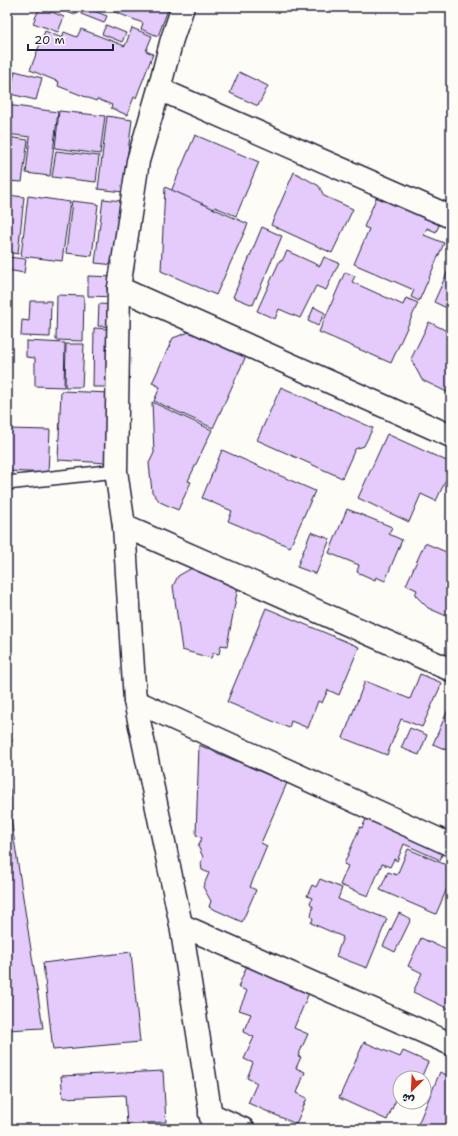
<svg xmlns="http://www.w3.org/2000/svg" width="458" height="1136" font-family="'Shantell Sans','Playpen Sans Arabic',sans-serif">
  <rect width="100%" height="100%" fill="#fdfcf7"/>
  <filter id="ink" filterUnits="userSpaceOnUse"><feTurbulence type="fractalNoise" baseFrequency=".025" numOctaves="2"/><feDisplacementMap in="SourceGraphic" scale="8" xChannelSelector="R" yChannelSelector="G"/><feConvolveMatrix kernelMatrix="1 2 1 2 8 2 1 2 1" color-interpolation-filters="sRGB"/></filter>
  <g filter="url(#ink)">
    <g fill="#e4cbfb" stroke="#22223b">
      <polygon points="40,7 64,17 58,32 33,23"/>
      <polygon points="54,7 79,7 75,15"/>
      <polygon points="84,7 107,16 104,23 81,14"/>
      <polygon points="102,7 169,7 158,36 141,29 143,23"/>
      <polygon points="106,25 126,33 122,42 102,34"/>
      <polygon points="132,28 152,36 146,51 153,54 136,98 134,97 127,115 111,108 112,105 97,99 96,101 58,86 59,82 30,70 45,31 62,38 64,32 77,37 81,29 125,46"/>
      <polygon points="15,71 42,78 36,100 10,94"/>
      <polygon points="239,72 268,86 258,106 230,93"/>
      <polygon points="7,105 58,112 50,176 26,173 30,137 7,134"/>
      <polygon points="59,111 105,116 100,154 55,148"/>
      <polygon points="107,116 132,120 123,192 98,189"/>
      <polygon points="195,135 259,162 236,216 215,207 210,219 167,201"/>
      <polygon points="7,137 28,140 22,182 7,181"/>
      <polygon points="56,151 99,156 96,182 52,177"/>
      <polygon points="294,172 319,186 324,196 353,209 332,253 271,225"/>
      <polygon points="165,187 248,224 216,295 161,271"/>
      <polygon points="7,195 24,197 18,254 7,252"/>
      <polygon points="28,196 70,202 62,261 21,256"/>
      <polygon points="377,196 440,223 436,232 427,228 424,235 444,243 419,301 411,297 414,290 354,264 369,229 364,227"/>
      <polygon points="103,199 122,201 115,265 95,263"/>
      <polygon points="72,201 98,204 92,256 66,253"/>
      <polygon points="262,227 282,236 253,305 233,297"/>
      <polygon points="287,251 320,266 324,257 339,263 326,290 316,286 300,318 279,309 275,319 257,311 280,260 282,261"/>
      <polygon points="7,257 26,259 24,273 7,270"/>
      <polygon points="451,264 451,310 434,302"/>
      <polygon points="345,272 355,276 352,282 403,305 406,298 418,303 391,363 319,332"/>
      <polygon points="88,276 117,277 117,297 88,296"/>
      <polygon points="57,295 84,296 83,341 56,340"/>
      <polygon points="30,301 51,301 50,337 21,336 22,320 29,321"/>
      <polygon points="99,304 115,305 114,327 98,326"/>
      <polygon points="314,307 325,313 318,326 308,321"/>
      <polygon points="429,322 451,333 451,394 422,380 411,359"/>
      <polygon points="94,328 109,329 107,387 93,387"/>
      <polygon points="192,331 246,356 213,428 154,401 160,387 152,383 173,338"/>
      <polygon points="26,341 65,343 64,387 35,386 35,358 26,357"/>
      <polygon points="66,344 84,344 82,387 65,387"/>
      <polygon points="281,387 373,428 364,446 355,449 342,478 257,440"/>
      <polygon points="61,391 111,393 108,463 58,460"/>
      <polygon points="152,402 212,430 188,481 191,482 178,510 160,502 152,492 149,463 154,453"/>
      <polygon points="7,429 50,430 48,473 7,471"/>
      <polygon points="387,434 451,463 451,469 436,501 421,494 409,522 358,498"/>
      <polygon points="222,450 315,491 290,547 228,521 232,511 202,498"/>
      <polygon points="347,509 392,527 389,534 402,540 385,581 376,577 375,580 357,572 359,565 329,553"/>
      <polygon points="311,532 330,539 316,574 297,567"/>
      <polygon points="425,543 451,554 451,618 428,608 415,595 417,590 406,585"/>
      <polygon points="192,568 238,587 227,646 221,645 219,654 213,653 211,658 182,650 173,586 178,576"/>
      <polygon points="266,608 359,647 339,695 328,690 322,703 318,701 308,728 291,721 289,728 227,702"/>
      <polygon points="420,674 442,683 422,727 401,719 387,755 343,738 365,681 410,699"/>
      <polygon points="451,703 451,752 433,744"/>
      <polygon points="7,704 12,742 7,742"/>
      <polygon points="410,728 427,735 419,755 401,748"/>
      <polygon points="199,745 287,783 261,843 267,846 250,887 256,890 242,922 209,907 211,901 203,887 209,873 202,870 201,863 203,857 198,846 202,838 196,835"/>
      <polygon points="7,789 10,789 11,816 7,816"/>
      <polygon points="7,819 11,819 43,1028 7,1030"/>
      <polygon points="366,819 443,852 440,860 404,844 397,861 394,859 390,867 382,864 368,896 340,885 348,866 344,864 360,827 362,828"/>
      <polygon points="408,849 451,867 451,879 436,914 380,890 388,872 397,875"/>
      <polygon points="320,879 342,888 338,899 387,919 367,968 336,956 343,937 311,923 313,919 311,916 313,907 310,903 312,898 307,896 312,885 316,887"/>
      <polygon points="399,913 411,919 395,952 383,946"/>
      <polygon points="421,938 451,952 451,1010 413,992 422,973 408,966"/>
      <polygon points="131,952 140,1042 53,1050 43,963"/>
      <polygon points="249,961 311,988 294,1028 308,1034 298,1056 301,1057 296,1068 305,1072 297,1093 307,1098 296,1124 248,1103 257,1083 247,1078 253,1063 244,1059 254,1037 243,1032 251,1014 239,1010 247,991 238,987"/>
      <polygon points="364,1042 400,1057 403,1051 428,1062 421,1078 411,1078 406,1076 406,1078 400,1078 400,1091 387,1120 339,1098"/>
      <polygon points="163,1071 166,1122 127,1124 125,1095 63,1098 61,1076"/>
      <polygon points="440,1072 451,1077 451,1129 416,1129"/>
    </g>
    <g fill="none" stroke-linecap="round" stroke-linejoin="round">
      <g stroke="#22223b" stroke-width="16">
        <polyline id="service" points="7,483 116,471"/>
      </g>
      <g stroke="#22223b" stroke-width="25">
        <g id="minor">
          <polyline points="159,89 451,217"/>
          <polyline points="119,288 451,436"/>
          <polyline points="124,526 451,670"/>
          <polyline points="135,701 451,845"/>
          <polyline points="181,925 451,1044"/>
          <polyline points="210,1114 243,1129"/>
        </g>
      </g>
      <g stroke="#22223b" stroke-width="25">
        <polyline id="tertiary" points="183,7 172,39 159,89 138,161 119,288 116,471 124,526 135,701 181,925 213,1129"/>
      </g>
      <use href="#service" stroke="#fdfcf7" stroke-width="13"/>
      <use href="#minor" stroke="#fdfcf7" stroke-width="22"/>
      <use href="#tertiary" stroke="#fdfcf7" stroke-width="22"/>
    </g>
  </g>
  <rect width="458" height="1136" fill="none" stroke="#fdfcf7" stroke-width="24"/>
  <rect x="12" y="12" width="434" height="1112" fill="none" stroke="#22223b" stroke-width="1.5" filter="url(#ink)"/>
  <g transform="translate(412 1090) rotate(204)"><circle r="19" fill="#fdfcf7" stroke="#a5a5ac"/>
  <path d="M0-3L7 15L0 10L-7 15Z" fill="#c8321e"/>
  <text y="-6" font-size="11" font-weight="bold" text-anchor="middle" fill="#22223b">ش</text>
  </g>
  <path d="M28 44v6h85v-6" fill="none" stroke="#22223b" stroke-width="2"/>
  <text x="34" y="44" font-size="12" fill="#22223b" stroke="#fdfcf7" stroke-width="3" paint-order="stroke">20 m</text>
</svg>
